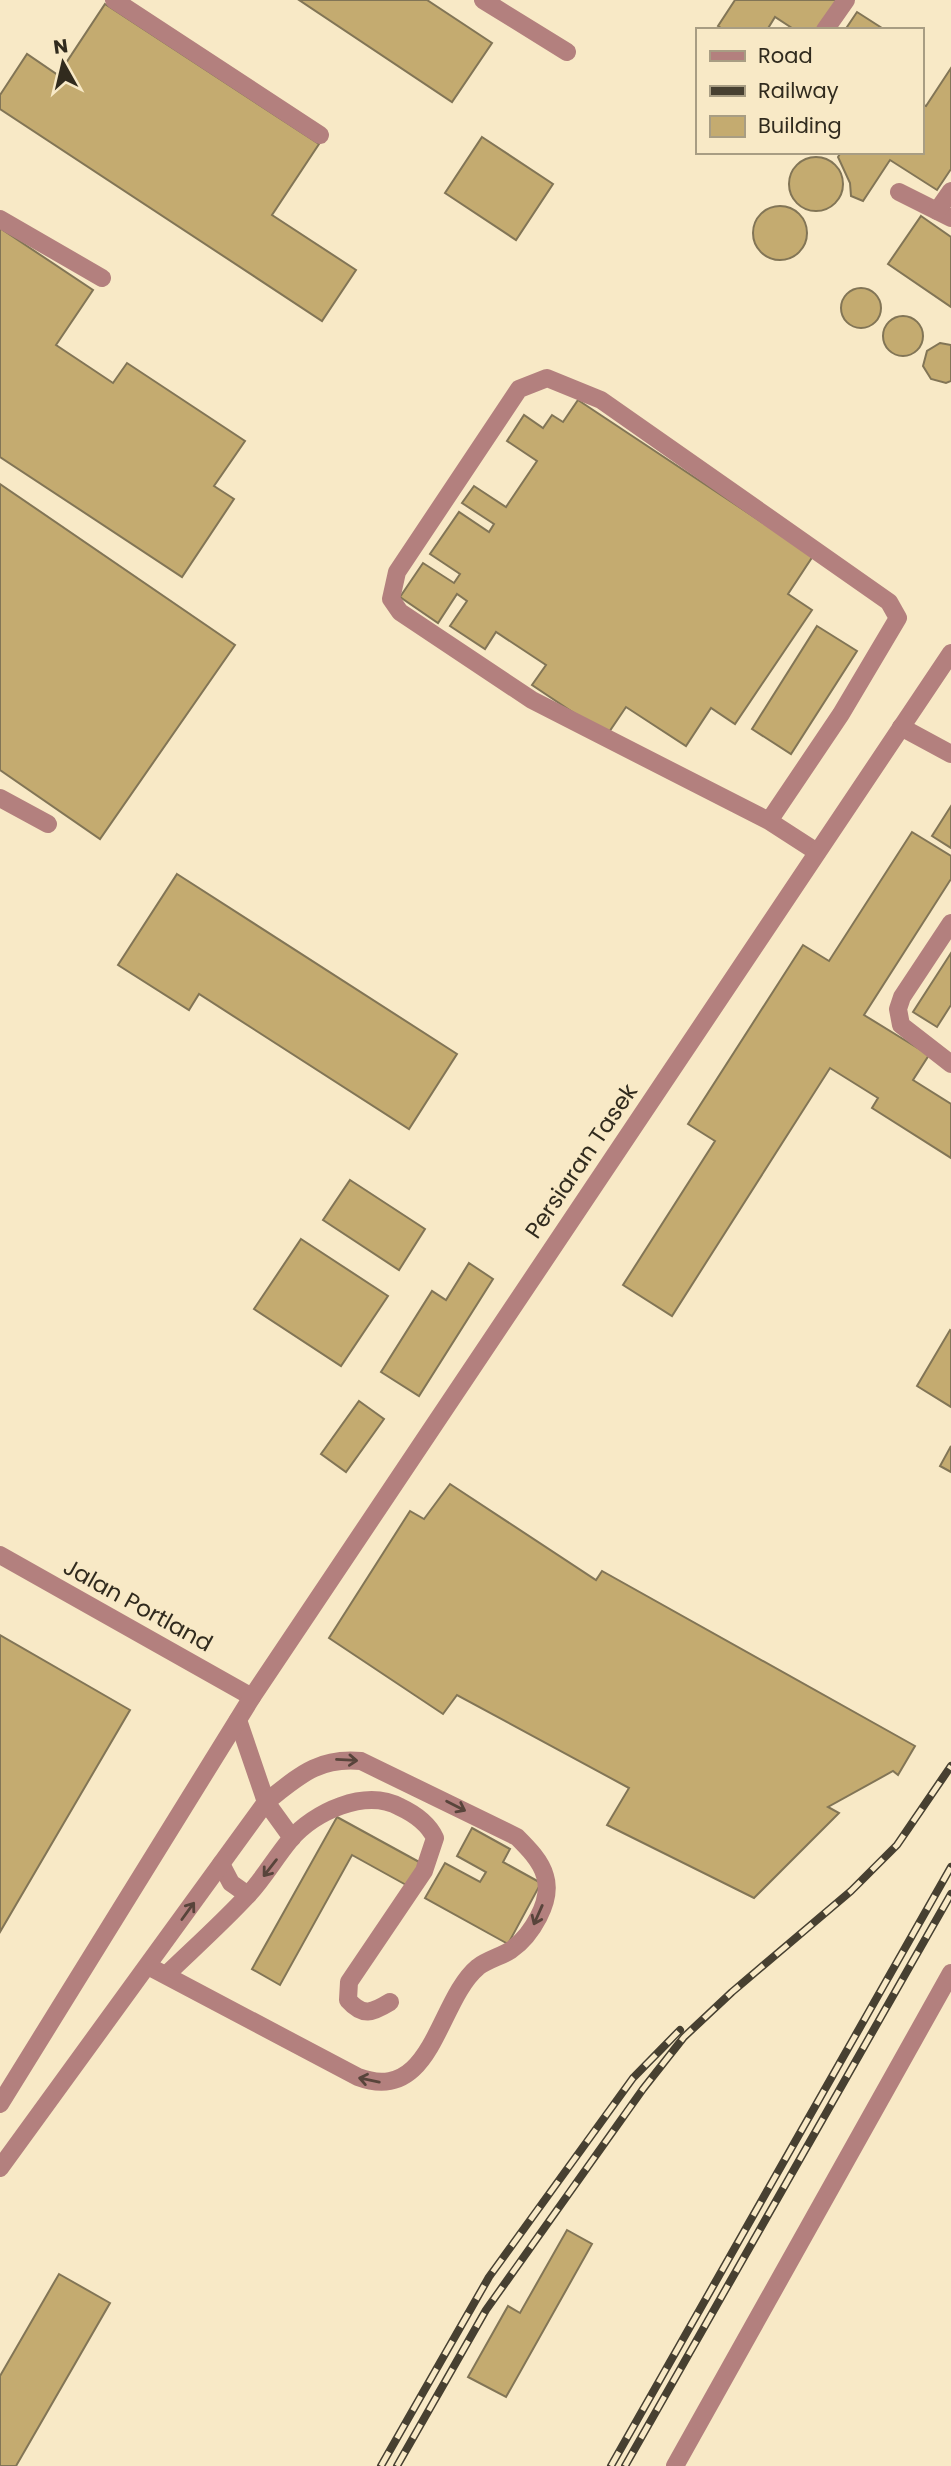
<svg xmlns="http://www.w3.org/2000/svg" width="951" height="2466" font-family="Poppins,sans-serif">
  <rect width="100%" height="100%" fill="#f8e9c6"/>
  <g fill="#c4ab70" stroke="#827556" stroke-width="2">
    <polygon points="299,0 427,0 492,43 452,102"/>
    <polygon points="735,0 838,0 819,30 795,30 775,17 767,30 724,30 718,26"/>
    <polygon points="105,4 319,144 272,215 356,270 322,321 0,109 0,95 27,54 58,75"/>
    <polygon points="857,12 885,30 845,30"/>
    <polygon points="951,68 951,169 937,190 890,160 863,201 851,196 850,183 838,157 841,152 921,152 921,104 926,106"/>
    <polygon points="482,137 553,184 516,240 445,193"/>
    <circle cx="816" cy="184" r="27"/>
    <circle cx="780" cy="233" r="27"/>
    <polygon points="921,216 951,237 951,307 888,264"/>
    <polygon points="0,228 93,290 56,345 113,383 127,363 245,441 214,486 234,499 182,577 0,457"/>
    <circle cx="861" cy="308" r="20"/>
    <circle cx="903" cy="336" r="20"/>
    <polygon points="940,343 951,345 951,381 946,383 931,379 923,366 927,351"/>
    <polygon points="578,400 813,556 788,594 812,610 735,724 711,708 686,746 626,707 607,735 532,685 546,665 496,632 485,649 450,626 467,601 457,594 438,623 400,597 423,563 454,583 460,574 430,554 459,512 489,532 494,524 462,503 474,486 506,507 537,461 507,441 524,415 543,428 552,415 563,422"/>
    <polygon points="0,484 235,645 100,839 0,770"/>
    <polygon points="817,626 857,651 791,754 752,729"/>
    <polygon points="951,806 951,848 932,836"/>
    <polygon points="912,832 951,856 951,879 864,1015 929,1055 913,1080 951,1104 951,1158 872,1108 878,1098 830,1068 672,1316 623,1285 715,1141 688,1124 803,945 829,961"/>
    <polygon points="177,874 457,1054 409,1129 199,994 189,1010 118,965"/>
    <polygon points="951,953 951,1005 937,1027 913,1012"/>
    <polygon points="350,1180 425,1229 399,1270 323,1220"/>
    <polygon points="301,1239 388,1296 341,1366 254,1309"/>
    <polygon points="469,1263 493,1279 419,1396 381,1372 432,1291 446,1300"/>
    <polygon points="950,1330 951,1331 951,1407 917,1386"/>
    <polygon points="359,1401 384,1419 346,1472 321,1454"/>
    <polygon points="951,1446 951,1472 940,1466"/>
    <polygon points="450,1484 596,1580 602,1571 915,1746 898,1775 893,1771 828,1807 839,1813 754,1898 607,1825 629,1788 457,1695 443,1714 329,1638 410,1511 424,1519"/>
    <polygon points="0,1635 130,1710 0,1932"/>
    <polygon points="337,1817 421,1863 408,1886 352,1855 280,1985 252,1969"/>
    <polygon points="472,1828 510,1849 503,1862 541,1883 508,1944 425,1898 445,1863 480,1882 486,1872 457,1856"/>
    <polygon points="567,2230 592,2244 506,2397 468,2377 508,2306 520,2313"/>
    <polygon points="59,2274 110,2303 16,2466 0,2466 0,2376"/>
  </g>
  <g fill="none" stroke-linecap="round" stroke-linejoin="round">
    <g stroke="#b3807e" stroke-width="18">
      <polyline points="114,0 320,135"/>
      <polyline points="483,0 567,52"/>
      <polyline points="825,30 846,0"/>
      <polyline points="899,192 951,218"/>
      <polyline points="937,211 951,191"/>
      <polyline points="0,219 102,278"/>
      <polyline points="901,727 951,754"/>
      <polyline points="0,798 48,824"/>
      <polyline points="769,821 841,714 898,618 889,602 601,400 547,378 519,389 397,572 391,599 400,612 532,700 769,821 817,852"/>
      <polyline points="951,923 902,997 898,1009 901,1025 951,1064"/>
      <polyline points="0,1555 252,1697"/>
      <polyline points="238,1720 266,1802 292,1838"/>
      <polyline points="221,1864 231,1883 248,1895"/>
      <path d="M 167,1974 C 194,1948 222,1923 248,1895 C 264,1878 275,1858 290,1840 C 314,1812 365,1788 400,1807 C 415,1814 428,1823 435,1838 L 424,1871 L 349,1982 L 348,2000 C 363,2017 372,2013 390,2002"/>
      <polyline points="0,2104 252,1697 951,653"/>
      <path d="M 0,2168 L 266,1802 C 299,1776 318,1757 361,1761 L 517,1837 C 528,1848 541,1861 545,1876 C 553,1901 531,1936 511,1950 C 502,1956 487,1960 478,1967 C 437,2001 433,2105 358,2077 L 148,1966"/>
      <polyline points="675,2466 951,1973"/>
    </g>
    <g stroke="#474031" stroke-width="8">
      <g id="rail">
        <polyline points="381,2466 489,2277 633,2078 680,2030"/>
        <polyline points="397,2466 486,2310 643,2089 684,2037 732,1992 851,1891 897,1845 951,1766"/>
        <polyline points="611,2466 951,1867"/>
        <polyline points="625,2466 951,1894"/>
      </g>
    </g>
    <use href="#rail" stroke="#f8e9c6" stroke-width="5" stroke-dasharray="16" stroke-linecap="butt"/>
  </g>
  <defs><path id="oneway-shaft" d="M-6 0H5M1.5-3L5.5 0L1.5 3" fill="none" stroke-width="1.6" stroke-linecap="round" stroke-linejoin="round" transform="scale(1.75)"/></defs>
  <g stroke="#58443b">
    <use href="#oneway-shaft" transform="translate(347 1760) rotate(3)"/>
    <use href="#oneway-shaft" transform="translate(456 1806) rotate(27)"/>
    <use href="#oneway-shaft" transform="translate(270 1868) rotate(128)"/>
    <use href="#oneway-shaft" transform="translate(188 1911) rotate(-54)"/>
    <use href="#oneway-shaft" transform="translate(538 1915) rotate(114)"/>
    <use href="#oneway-shaft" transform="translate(369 2080) rotate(-168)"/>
  </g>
  <g text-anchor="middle" stroke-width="6" stroke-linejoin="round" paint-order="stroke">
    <g font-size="23" fill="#312b1e" stroke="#f8e9c6">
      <text transform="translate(581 1161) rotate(-56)" y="8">Persiaran Tasek</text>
      <text transform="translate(138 1605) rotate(29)" y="8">Jalan Portland</text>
    </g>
  </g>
  <rect x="696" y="28" width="228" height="126" fill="#f8e9c6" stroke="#a89d83" stroke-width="2"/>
  <rect x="710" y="51" width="35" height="10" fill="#b3807e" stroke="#a89d83" stroke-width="2"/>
  <text x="758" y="63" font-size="21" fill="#312b1e">Road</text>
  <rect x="710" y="86" width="35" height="10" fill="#474031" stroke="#a89d83" stroke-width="2"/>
  <text x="758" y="98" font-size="21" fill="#312b1e">Railway</text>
  <rect x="710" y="116" width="35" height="21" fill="#c4ab70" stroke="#a89d83" stroke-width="2"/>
  <text x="758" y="133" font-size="21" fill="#312b1e">Building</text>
  <g transform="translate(63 63) rotate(352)" stroke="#f8e9c6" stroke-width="5" paint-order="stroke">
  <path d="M0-5L12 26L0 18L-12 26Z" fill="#312b1e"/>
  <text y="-10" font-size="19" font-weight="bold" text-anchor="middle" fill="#312b1e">N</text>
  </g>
</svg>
